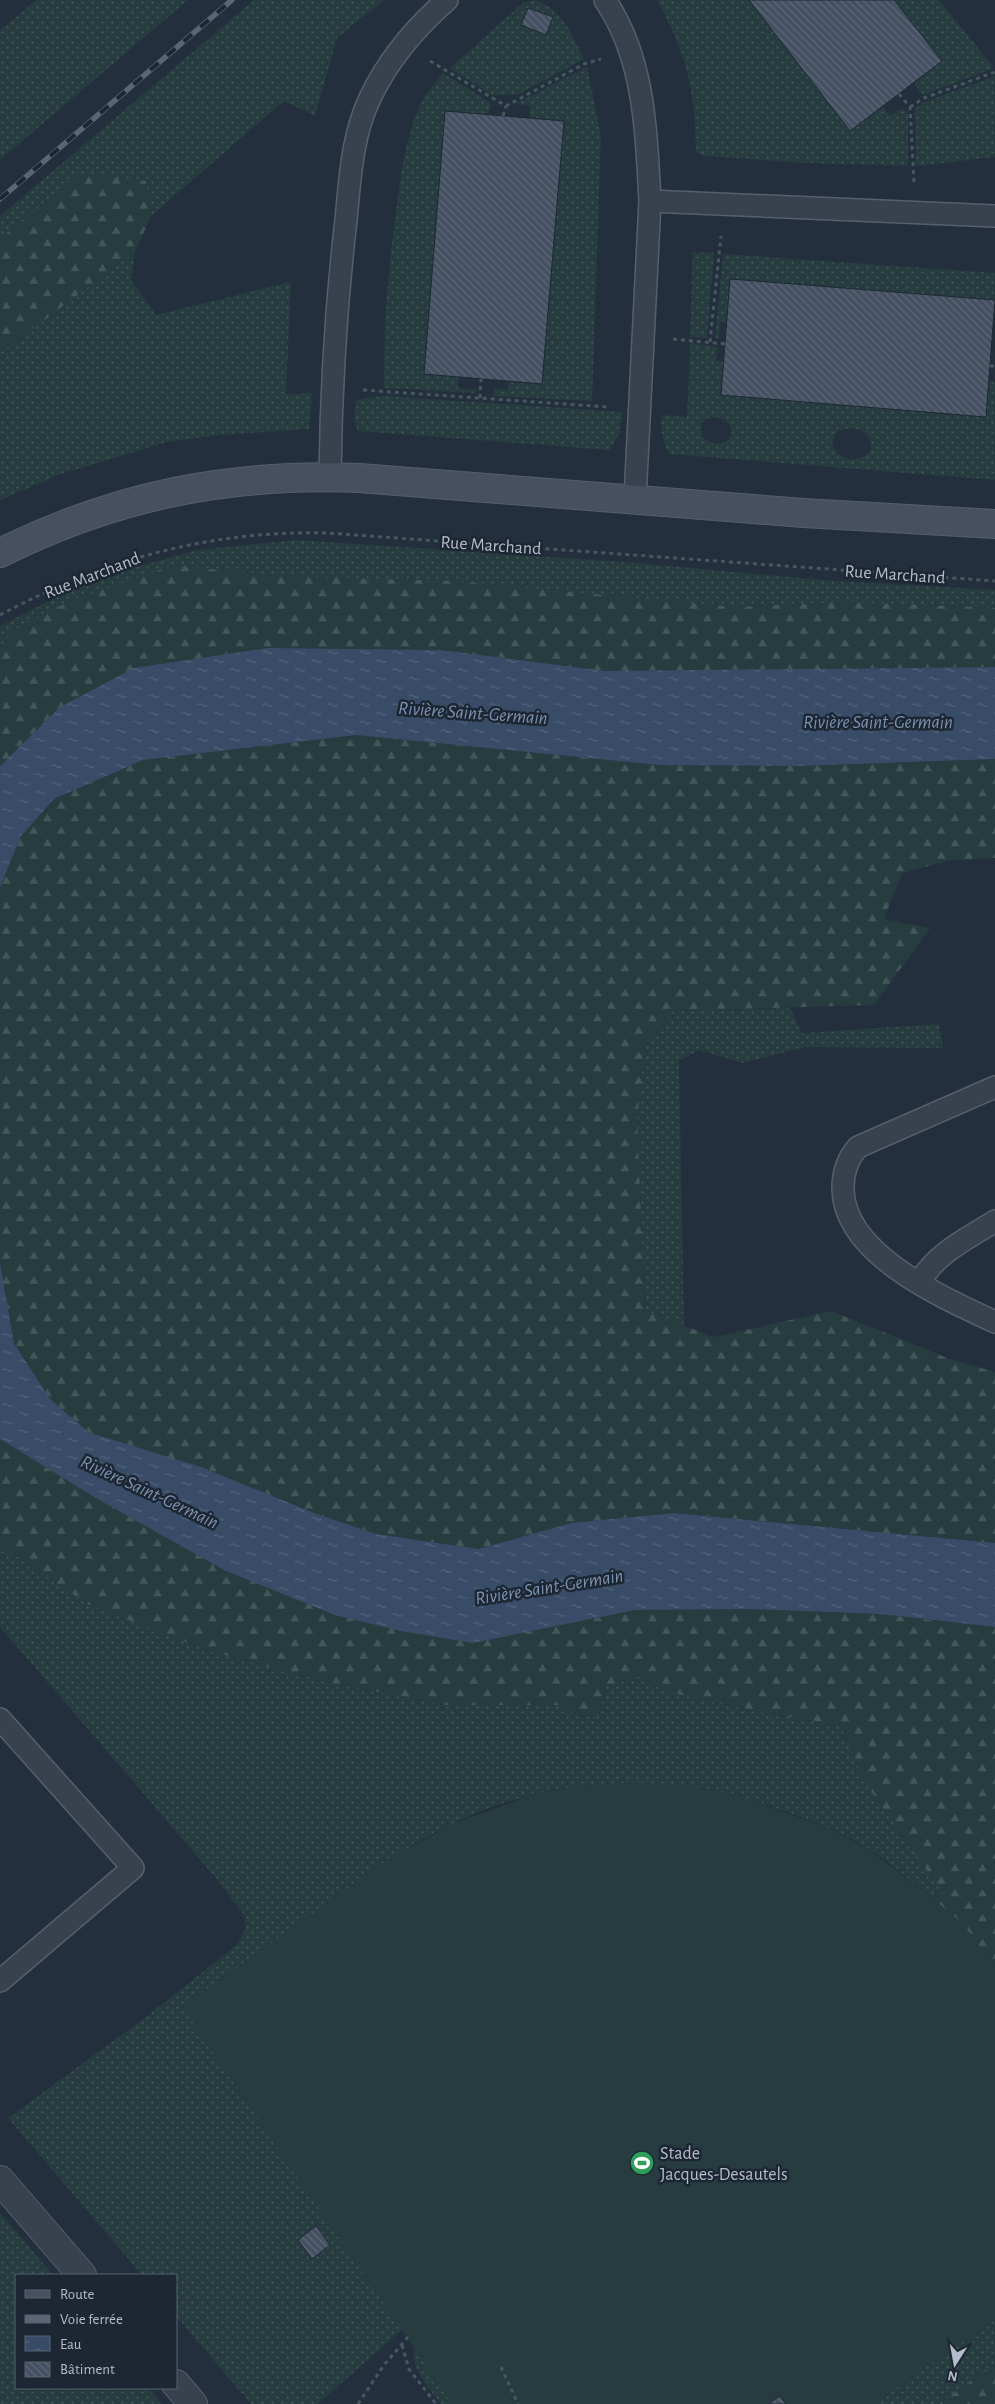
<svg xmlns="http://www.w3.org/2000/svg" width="995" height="2404" font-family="'Alegreya Sans',sans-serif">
  <defs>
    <pattern id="grass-dots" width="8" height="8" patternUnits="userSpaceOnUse" patternTransform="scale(1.25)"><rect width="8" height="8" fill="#263c3f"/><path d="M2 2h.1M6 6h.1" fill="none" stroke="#435659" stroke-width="1.8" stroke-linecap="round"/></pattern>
    <pattern id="forest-firs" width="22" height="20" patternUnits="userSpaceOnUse" patternTransform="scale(1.25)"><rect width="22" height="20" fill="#263c3f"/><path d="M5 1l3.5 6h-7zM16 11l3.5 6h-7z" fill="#435659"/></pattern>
    <pattern id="water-ripples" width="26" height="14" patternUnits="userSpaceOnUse" patternTransform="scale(1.25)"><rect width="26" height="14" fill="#394c67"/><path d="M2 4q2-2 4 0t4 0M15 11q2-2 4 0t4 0" fill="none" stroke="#53647b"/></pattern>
    <pattern id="building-back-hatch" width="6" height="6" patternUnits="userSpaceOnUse" patternTransform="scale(1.25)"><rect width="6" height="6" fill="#455162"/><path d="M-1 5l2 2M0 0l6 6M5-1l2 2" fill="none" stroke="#5d6877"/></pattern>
  </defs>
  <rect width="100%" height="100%" fill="#242f3e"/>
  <g fill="url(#grass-dots)" fill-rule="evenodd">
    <polygon points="37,0 188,0 0,160 0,30"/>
    <polygon points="254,0 384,0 337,38 315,116 284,101 151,216 146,181 0,239 0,216"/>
    <path d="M 534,0 C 563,9 571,33 584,59 L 517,95 L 492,95 L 450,68 L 523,3 ZM 528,8 L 552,17 L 545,34 L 522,25 Z"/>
    <path d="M 657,0 L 749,0 L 850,131 L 883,106 L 890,116 L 900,109 L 908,111 L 908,166 L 809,163 L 703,156 L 696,152 C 695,90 687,55 657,0 Z"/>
    <polygon points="894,0 939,0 994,68 923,95 914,83 941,61"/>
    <polygon points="587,67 601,136 592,401 494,396 494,389 508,390 508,382 542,384 564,121 529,118 530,106 515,104"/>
    <path d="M 443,73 L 491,103 L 424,374 L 458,377 L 458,388 L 476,390 L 475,393 L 384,388 C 383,331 388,274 395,218 C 400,180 404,142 419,107 C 425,94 434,84 443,73 Z"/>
    <polygon points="995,76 995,157 916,166 915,109 924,102"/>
    <polygon points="135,252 131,280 156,315 291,282 286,394 312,393 309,429 219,435 167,442 61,474 0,500 0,353"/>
    <polygon points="693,252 714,253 707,338 690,337"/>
    <polygon points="723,254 995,273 995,300 730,279 727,322 720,322 719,338 715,338"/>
    <path d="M 690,343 L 717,347 L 716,360 L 723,362 L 721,395 L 985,417 L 989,381 L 995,382 L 995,480 L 669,454 C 662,441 660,431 662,415 L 687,417 ZM 716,417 C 746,425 727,457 702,437 L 701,423 L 706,419 ZM 850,428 C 865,430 872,435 871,451 C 856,465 836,461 832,441 L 838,431 Z"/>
    <polygon points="383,396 622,412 620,433 609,450 358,431 354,421 356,400"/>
    <polygon points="297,540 625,562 834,581 995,590 995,608 850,602 735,607 274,576 174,565 13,630 0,648 0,626 75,588 136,567 197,550"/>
    <polygon points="790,1008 802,1033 939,1024 943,1048 805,1047 743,1063 699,1050 679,1061 684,1326 645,1311 637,1120 645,1046 673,1011"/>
    <path d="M 0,1544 L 87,1604 L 209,1651 L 327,1682 L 443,1705 L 561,1705 L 578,1716 L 599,1715 L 606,1686 L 637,1677 L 668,1692 L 755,1711 L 841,1726 L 863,1779 L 944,1895 L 931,1897 C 910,1881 890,1862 867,1848 C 846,1834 821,1825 798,1816 C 683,1773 561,1770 450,1825 C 406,1846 368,1875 328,1903 C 290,1931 251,1956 217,1989 L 995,2251 L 995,2363 L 939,2404 L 822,2404 L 406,2326 L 318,2404 L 251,2404 L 176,2316 L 176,2275 L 142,2275 L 8,2118 L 146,2017 L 238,1944 L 246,1927 L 244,1915 L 215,1877 L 0,1627 ZM 316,2227 L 330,2245 L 312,2259 L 299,2240 Z"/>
    <polygon points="0,2213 53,2275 16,2275 16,2388 148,2388 162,2404 0,2404"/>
    <path d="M 415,2343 L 479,2404 L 441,2404 C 428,2386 408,2367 415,2343 Z"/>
  </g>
  <g fill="url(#forest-firs)">
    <polygon points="78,174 146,181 151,216 135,252 0,353 0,239"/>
    <polygon points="174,565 274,576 455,581 735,607 850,602 995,608 995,667 605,671 441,650 268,648 60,707 0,766 0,648 13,630 74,599"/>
    <polygon points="356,735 659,765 799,766 995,759 995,858 952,860 902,873 884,919 930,928 874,1005 673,1011 645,1046 637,1120 645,1311 714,1337 831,1311 950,1359 995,1372 995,1543 674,1513 571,1523 479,1549 376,1534 314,1513 201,1467 88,1432 50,1400 14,1342 0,1263 0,887 21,836 54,799 143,760"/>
    <polygon points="0,1439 94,1497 473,1643 635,1610 746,1609 880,1614 995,1627 995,1967 963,1924 931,1897 944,1895 863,1779 841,1726 756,1711 668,1692 637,1677 606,1686 599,1715 578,1716 561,1705 443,1705 327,1682 209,1651 87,1604 0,1544"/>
    <polygon points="995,2363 995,2404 939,2404"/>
  </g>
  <polygon fill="#263c3f" points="632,1782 695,1787 736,1795 831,1829 867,1848 931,1897 963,1924 995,1967 995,2320 873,2404 452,2404 182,2007 384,1862 452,1824 534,1794 582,1786"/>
  <g fill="url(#water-ripples)">
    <polygon points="268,648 441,650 605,671 995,667 995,759 799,766 659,765 356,735 143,760 54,799 21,836 0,887 0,766 60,707 134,668"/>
    <polygon points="0,1263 14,1343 50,1399 88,1432 201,1467 314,1513 376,1534 479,1549 571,1523 674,1513 995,1543 995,1627 880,1614 746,1609 635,1610 473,1643 401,1631 335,1615 224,1570 94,1497 0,1439"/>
  </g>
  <g fill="url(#building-back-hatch)" stroke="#1f2835">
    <polygon points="749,0 894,0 942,61 850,131"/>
    <polygon points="528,8 553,17 546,35 521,25"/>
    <polygon points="445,111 564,121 542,384 424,374"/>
    <polygon points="730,279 995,300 986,417 721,395"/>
    <polygon points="316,2226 330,2245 312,2259 298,2240"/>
    <polygon points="780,2396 786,2404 768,2404"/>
  </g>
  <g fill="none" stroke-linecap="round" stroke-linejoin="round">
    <g stroke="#565f6c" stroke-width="24">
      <g id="lane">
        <path d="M 605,0 C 645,59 646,131 650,201 L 995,216"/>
        <path d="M 330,477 C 331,391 336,305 346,220 C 350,179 352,135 370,98 C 388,60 416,27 447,0"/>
        <polyline points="635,499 650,201"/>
        <path d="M 995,1087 L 858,1147 C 847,1159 843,1173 843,1189 C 844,1255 944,1298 995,1322"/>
        <path d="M 919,1283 C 936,1253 967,1239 995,1221"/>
        <polyline points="0,1719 133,1868 0,1981"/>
      </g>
    </g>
    <g stroke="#565f6c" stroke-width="30">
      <g id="street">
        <polyline points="0,2180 82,2275"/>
        <polyline points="176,2384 193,2404"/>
      </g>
    </g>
    <g stroke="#565f6c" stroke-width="30">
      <path id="secondary" d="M 0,553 C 117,495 229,473 359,478 L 804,513 L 995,524"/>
    </g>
    <g stroke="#44595c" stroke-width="3" stroke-dasharray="4 4" stroke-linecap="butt">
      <polyline points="430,61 506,106 584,64 601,59"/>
      <polyline points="899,94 910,107 914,182"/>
      <polyline points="910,107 924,98 995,72"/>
      <polyline points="503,116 506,106"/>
      <polyline points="673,339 725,344"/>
      <polyline points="710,342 721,236"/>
      <polyline points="990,366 995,366"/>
      <polyline points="363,390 608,407"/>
      <polyline points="480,398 481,379"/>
      <path d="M 0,615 C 103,560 210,530 327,533 L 995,581"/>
      <polyline points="402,2345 409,2369 436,2404"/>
      <polyline points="501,2367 518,2404"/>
      <polyline points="358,2404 384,2365 408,2337"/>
    </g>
    <use href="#lane" stroke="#38414e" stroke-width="21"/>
    <use href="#street" stroke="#38414e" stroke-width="28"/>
    <use href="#secondary" stroke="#465061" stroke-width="28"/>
    <g stroke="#5a6575" stroke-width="5.5">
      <polyline id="rail" points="0,199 232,0"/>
    </g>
    <use href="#rail" stroke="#1d2633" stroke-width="4" stroke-dasharray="11" stroke-linecap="butt"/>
  </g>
  <defs>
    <g id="stadium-disc" transform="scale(1.25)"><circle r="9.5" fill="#2e9e5b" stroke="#1d2633"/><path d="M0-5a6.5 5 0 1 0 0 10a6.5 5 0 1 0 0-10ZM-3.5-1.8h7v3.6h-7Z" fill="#fff"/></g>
  </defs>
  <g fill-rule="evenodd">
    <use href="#stadium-disc" x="642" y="2163"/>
  </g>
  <g text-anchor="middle" stroke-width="5" stroke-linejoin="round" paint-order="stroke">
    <g font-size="18" fill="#b4bcc9" stroke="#1d2633">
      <text transform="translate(491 545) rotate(4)" y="6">Rue Marchand</text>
      <text transform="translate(895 574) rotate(4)" y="6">Rue Marchand</text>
      <text transform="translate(92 575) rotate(-21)" y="6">Rue Marchand</text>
    </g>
    <g font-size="18" fill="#b4bcc9" stroke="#1d2633" text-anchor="start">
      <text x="660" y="2159">Stade<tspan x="660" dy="21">Jacques-Desautels</tspan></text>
    </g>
    <g font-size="19" font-style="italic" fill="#7c92b1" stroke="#1d2633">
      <text transform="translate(473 712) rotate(4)" y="7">Rivière Saint-Germain</text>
      <text x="878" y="728">Rivière Saint-Germain</text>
      <text transform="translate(150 1491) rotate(25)" y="7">Rivière Saint-Germain</text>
      <text transform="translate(549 1586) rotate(-9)" y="7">Rivière Saint-Germain</text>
    </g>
  </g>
  <rect x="15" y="2274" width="162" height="115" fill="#1d2633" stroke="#59626f"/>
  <rect x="25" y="2290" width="25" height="8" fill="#465061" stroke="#59626f"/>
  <text x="60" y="2299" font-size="15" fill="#b4bcc9">Route</text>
  <rect x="25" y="2315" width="25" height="8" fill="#5a6575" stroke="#59626f"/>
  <text x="60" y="2324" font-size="15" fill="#b4bcc9">Voie ferrée</text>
  <rect x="25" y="2336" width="25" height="15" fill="url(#water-ripples)" stroke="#59626f"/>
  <text x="60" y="2349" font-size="15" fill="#b4bcc9">Eau</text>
  <rect x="25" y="2362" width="25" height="15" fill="url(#building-back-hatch)" stroke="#59626f"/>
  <text x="60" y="2374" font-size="15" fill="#b4bcc9">Bâtiment</text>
  <g transform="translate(955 2364) rotate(191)" stroke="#1d2633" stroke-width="4" paint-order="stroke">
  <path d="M0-4L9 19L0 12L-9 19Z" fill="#b4bcc9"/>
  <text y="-8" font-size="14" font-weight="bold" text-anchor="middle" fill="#b4bcc9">N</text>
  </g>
</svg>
